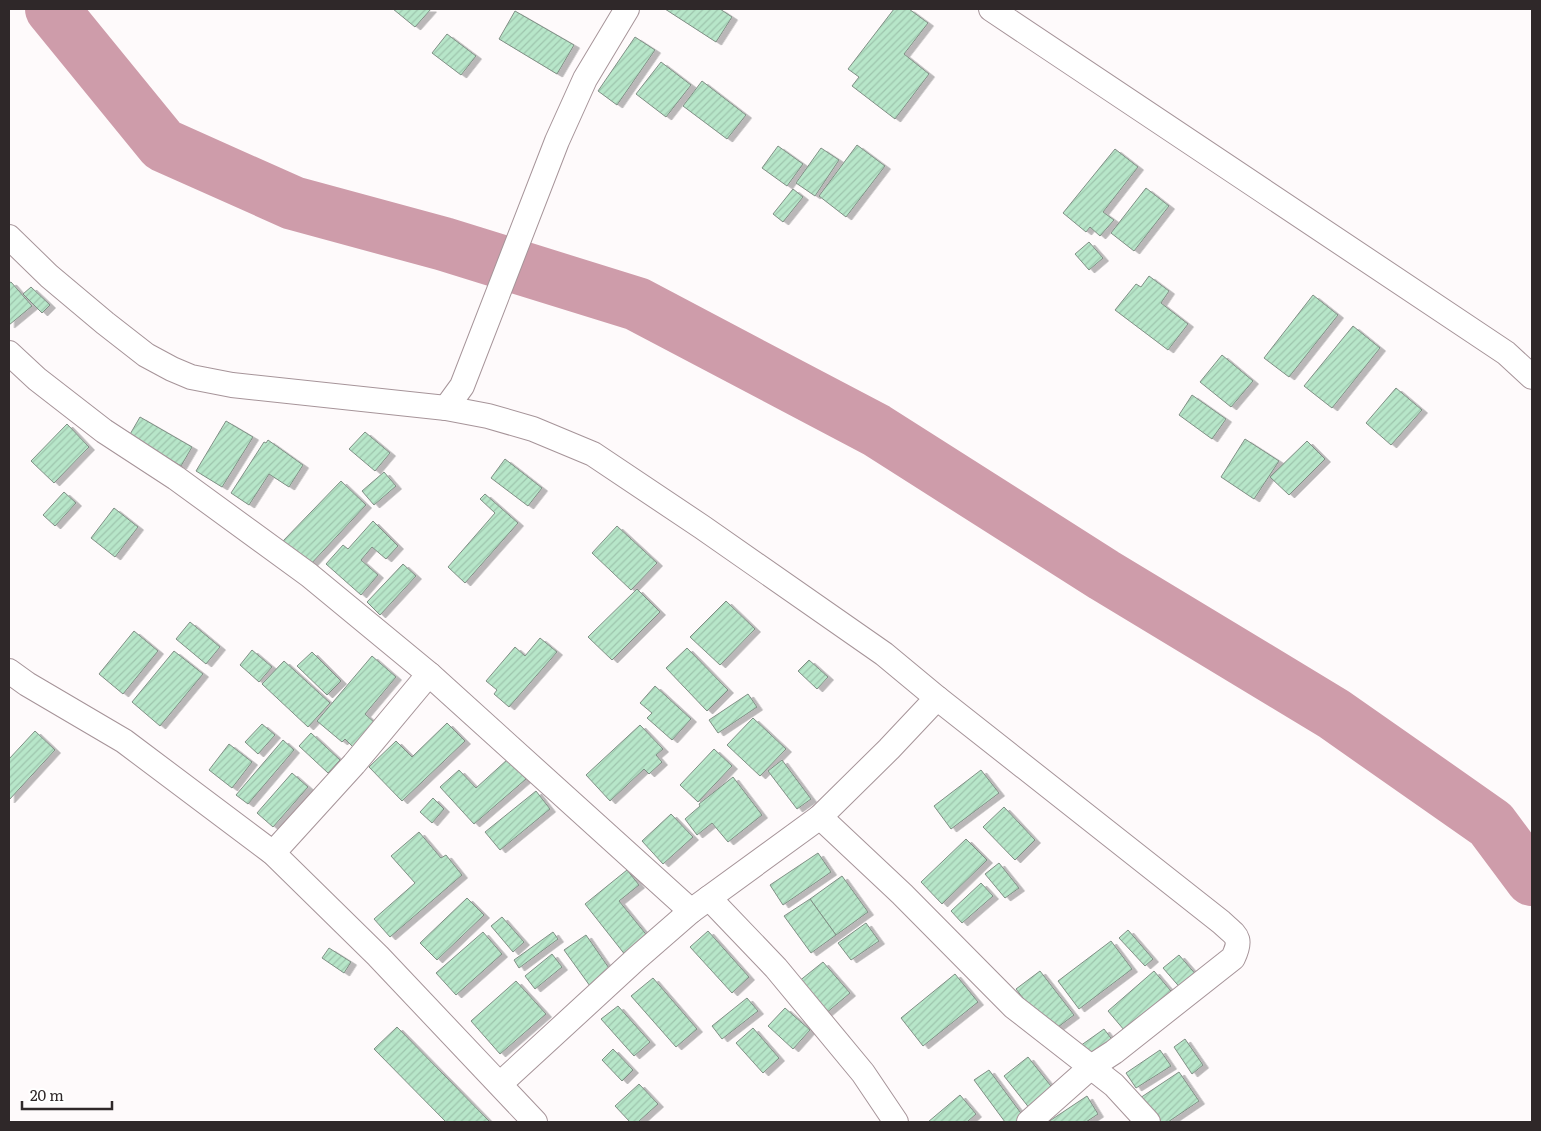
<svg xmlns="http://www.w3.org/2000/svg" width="1541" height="1131" font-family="Literata,serif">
  <defs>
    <pattern id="building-hatch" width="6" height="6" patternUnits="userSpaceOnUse" patternTransform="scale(1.25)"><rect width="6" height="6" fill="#b7e6c9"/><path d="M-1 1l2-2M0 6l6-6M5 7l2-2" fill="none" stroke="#9ec5ad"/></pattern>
    <filter id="shadow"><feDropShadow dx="5.5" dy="3" stdDeviation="0" flood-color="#0004"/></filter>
  </defs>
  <rect width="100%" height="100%" fill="#fefafb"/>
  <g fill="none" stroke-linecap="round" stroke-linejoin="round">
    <polyline stroke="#ce9caa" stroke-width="54" points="52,9 163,145 293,203 444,244 637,304 876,430 1104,575 1334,714 1491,824 1532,879"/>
  </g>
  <g fill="url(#building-hatch)" stroke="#808f85" filter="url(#shadow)">
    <polygon points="393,9 431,9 415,27"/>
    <polygon points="665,9 720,9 732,17 716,42"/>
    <polygon points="894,9 909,9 928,23 904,54 929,74 895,119 852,86 859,77 848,69"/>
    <polygon points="515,11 574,45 557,74 499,39"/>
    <polygon points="447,34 476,56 461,75 432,53"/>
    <polygon points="635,37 655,50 617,105 598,91"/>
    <polygon points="661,62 691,85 666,117 636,94"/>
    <polygon points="702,81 746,115 727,139 683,106"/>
    <polygon points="857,145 885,166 846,217 819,196"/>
    <polygon points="778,146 803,164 787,186 762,168"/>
    <polygon points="821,148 839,160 815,196 796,183"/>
    <polygon points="1115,149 1138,167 1103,212 1114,220 1100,236 1090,227 1086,232 1063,213"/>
    <polygon points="1146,188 1169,206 1134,251 1111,233"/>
    <polygon points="793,189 803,197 783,222 773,214"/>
    <polygon points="1089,242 1103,258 1089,270 1075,254"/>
    <polygon points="1149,276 1169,291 1161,303 1188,324 1168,350 1115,310 1136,284 1141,287"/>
    <polygon points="11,282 32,306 9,325 9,283"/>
    <polygon points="31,287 50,305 42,313 23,294"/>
    <polygon points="1313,295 1338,315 1289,377 1264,358"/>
    <polygon points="1353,326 1380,348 1332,408 1304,386"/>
    <polygon points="1222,355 1253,381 1231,407 1200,382"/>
    <polygon points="1396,388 1422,410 1391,445 1366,423"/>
    <polygon points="1192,395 1226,419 1212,439 1179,415"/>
    <polygon points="140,417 192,447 181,466 129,436"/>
    <polygon points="226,421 253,437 222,487 196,471"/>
    <polygon points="67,424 89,447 54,483 31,461"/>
    <polygon points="365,432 390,453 375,471 349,449"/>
    <polygon points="1245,439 1279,461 1254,499 1221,477"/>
    <polygon points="268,440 303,465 289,487 269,474 249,505 231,493 264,442 266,443"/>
    <polygon points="1307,441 1325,459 1289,495 1270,477"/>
    <polygon points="505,459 542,488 528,506 491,478"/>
    <polygon points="384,472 396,486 374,505 362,491"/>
    <polygon points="341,481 366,505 309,566 283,541"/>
    <polygon points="64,492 76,503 55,526 43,515"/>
    <polygon points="485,494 518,523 465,583 448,567 495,513 480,499"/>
    <polygon points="114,508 138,527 115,557 91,538"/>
    <polygon points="373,521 398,546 386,559 372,547 361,560 378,575 361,595 326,564 343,545 348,549"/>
    <polygon points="617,526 657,563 631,590 592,553"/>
    <polygon points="403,564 416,576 380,615 367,602"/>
    <polygon points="637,589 660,612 612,660 588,637"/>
    <polygon points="726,601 755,629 720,665 690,637"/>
    <polygon points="190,622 220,647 206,664 176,639"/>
    <polygon points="134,631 158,651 123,694 99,674"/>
    <polygon points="540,638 557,652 509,707 494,694 497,690 486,681 515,647 525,656"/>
    <polygon points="687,648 728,690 707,711 666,668"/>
    <polygon points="252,650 272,667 259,682 240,665"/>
    <polygon points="174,651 203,674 160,726 132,702"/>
    <polygon points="312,652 341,681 327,695 297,666"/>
    <polygon points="372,656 396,677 365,714 376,724 355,749 345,739 342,742 317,721"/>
    <polygon points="809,660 828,677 817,689 798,671"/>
    <polygon points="284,661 330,703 308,727 262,684"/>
    <polygon points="655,686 691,719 672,740 647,718 652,713 640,703"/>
    <polygon points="748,694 757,707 718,733 709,720"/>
    <polygon points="753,718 786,749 760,776 727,745"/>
    <polygon points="447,723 465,741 402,801 369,767 396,741 412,757"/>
    <polygon points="262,724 275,735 258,754 245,742"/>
    <polygon points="640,725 663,749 656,755 662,762 649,774 644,769 610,801 586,775"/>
    <polygon points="35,731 55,750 9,800 9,759"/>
    <polygon points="311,733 340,760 328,773 299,746"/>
    <polygon points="283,740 294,750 248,804 236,795"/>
    <polygon points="229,744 252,762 232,788 209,770"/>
    <polygon points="714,749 732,766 698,802 680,785"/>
    <polygon points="508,759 526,779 474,824 440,787 459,770 476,788"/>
    <polygon points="782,760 811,799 797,809 768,771"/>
    <polygon points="981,770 999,793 951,829 934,806"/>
    <polygon points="292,773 308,787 273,827 257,813"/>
    <polygon points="733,777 762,815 728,842 712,823 697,835 685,819 700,806 699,804"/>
    <polygon points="536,791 550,809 500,850 485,832"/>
    <polygon points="433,798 444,809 432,823 420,812"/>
    <polygon points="1004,807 1035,840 1015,860 983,827"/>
    <polygon points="671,814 693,837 663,864 642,841"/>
    <polygon points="419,832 441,858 446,855 462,875 390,937 374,919 415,883 391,856"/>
    <polygon points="966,839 987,860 942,904 921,882"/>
    <polygon points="818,853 831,872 783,905 770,885"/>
    <polygon points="999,863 1019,888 1005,898 985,874"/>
    <polygon points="627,870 639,885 619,901 649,938 626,956 585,904"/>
    <polygon points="842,876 868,912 836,935 810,899"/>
    <polygon points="981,883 993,896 962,923 951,911"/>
    <polygon points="467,898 484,915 437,960 420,943"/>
    <polygon points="810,899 836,935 811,953 784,916"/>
    <polygon points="502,917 524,942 513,952 491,926"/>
    <polygon points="866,923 879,941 851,960 838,943"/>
    <polygon points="1128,930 1153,959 1145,966 1119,938"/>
    <polygon points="708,931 749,977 732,993 690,947"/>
    <polygon points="483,932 502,954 456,995 436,973"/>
    <polygon points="553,932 558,939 519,968 514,960"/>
    <polygon points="586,935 611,971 590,986 564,950"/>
    <polygon points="1111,941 1132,969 1079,1009 1058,981"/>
    <polygon points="329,948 351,962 344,973 322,958"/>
    <polygon points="552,954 562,967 535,989 525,976"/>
    <polygon points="1179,955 1198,977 1183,991 1163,968"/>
    <polygon points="823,962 850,993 825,1014 798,982"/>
    <polygon points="1040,971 1074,1015 1050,1033 1016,989"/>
    <polygon points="1154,971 1176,997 1130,1037 1108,1011"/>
    <polygon points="955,974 978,1002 923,1046 901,1018"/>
    <polygon points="653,978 697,1029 676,1047 631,996"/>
    <polygon points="516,981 546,1014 500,1054 471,1021"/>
    <polygon points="747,998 758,1011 722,1039 712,1026"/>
    <polygon points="618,1006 650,1042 634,1056 601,1019"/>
    <polygon points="785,1008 810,1030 793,1049 768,1026"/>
    <polygon points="397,1027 490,1122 446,1122 374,1049"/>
    <polygon points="753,1028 779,1058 763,1073 736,1043"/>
    <polygon points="1104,1029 1114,1042 1090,1060 1080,1046"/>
    <polygon points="1185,1039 1203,1065 1192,1074 1174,1047"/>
    <polygon points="613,1049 633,1070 622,1081 602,1060"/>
    <polygon points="1160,1050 1171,1066 1136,1088 1126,1073"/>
    <polygon points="1028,1057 1058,1095 1034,1114 1004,1076"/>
    <polygon points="989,1070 1026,1120 1023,1122 1005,1122 974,1080"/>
    <polygon points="1179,1072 1199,1101 1168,1122 1152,1122 1137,1100"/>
    <polygon points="639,1084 658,1104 638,1122 630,1122 615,1106"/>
    <polygon points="960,1095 976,1114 967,1122 928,1122"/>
    <polygon points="1087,1096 1098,1114 1086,1122 1048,1122"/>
  </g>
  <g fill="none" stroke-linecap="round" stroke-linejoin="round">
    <g stroke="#a69499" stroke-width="26">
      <g id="minor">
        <polyline points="991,9 1506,353 1532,377"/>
        <polyline points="9,237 49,276 105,323 146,355 172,369 191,377 232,385 446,408 488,416 533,429 593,454 702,527 884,654 937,698 889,749 820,817 691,911 637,958 500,1084"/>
        <polyline points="9,353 37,379 104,431 176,478 309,575 429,674 691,911"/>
        <polyline points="446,408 462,386 557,141 585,79 627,9"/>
        <polyline points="9,671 27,684 124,741 273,853 378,956 535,1122"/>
        <path d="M 937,698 L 1221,922 C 1236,936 1243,937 1233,958 L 1114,1052 L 1091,1067 L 1029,1122"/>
        <polyline points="820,817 902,894 1014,1007 1114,1085 1148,1122"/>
        <polyline points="273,853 354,764 429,674"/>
        <polyline points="709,898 776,968 863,1073 896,1122"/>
      </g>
    </g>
    <use href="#minor" stroke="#fff" stroke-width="24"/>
  </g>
  <rect width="1541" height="1131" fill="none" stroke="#2f2829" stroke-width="20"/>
  <path d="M22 1101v8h90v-8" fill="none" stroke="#2f2829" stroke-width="2.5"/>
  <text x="30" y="1101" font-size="15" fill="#2f2829" stroke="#ffffff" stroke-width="4" paint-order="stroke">20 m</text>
</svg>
